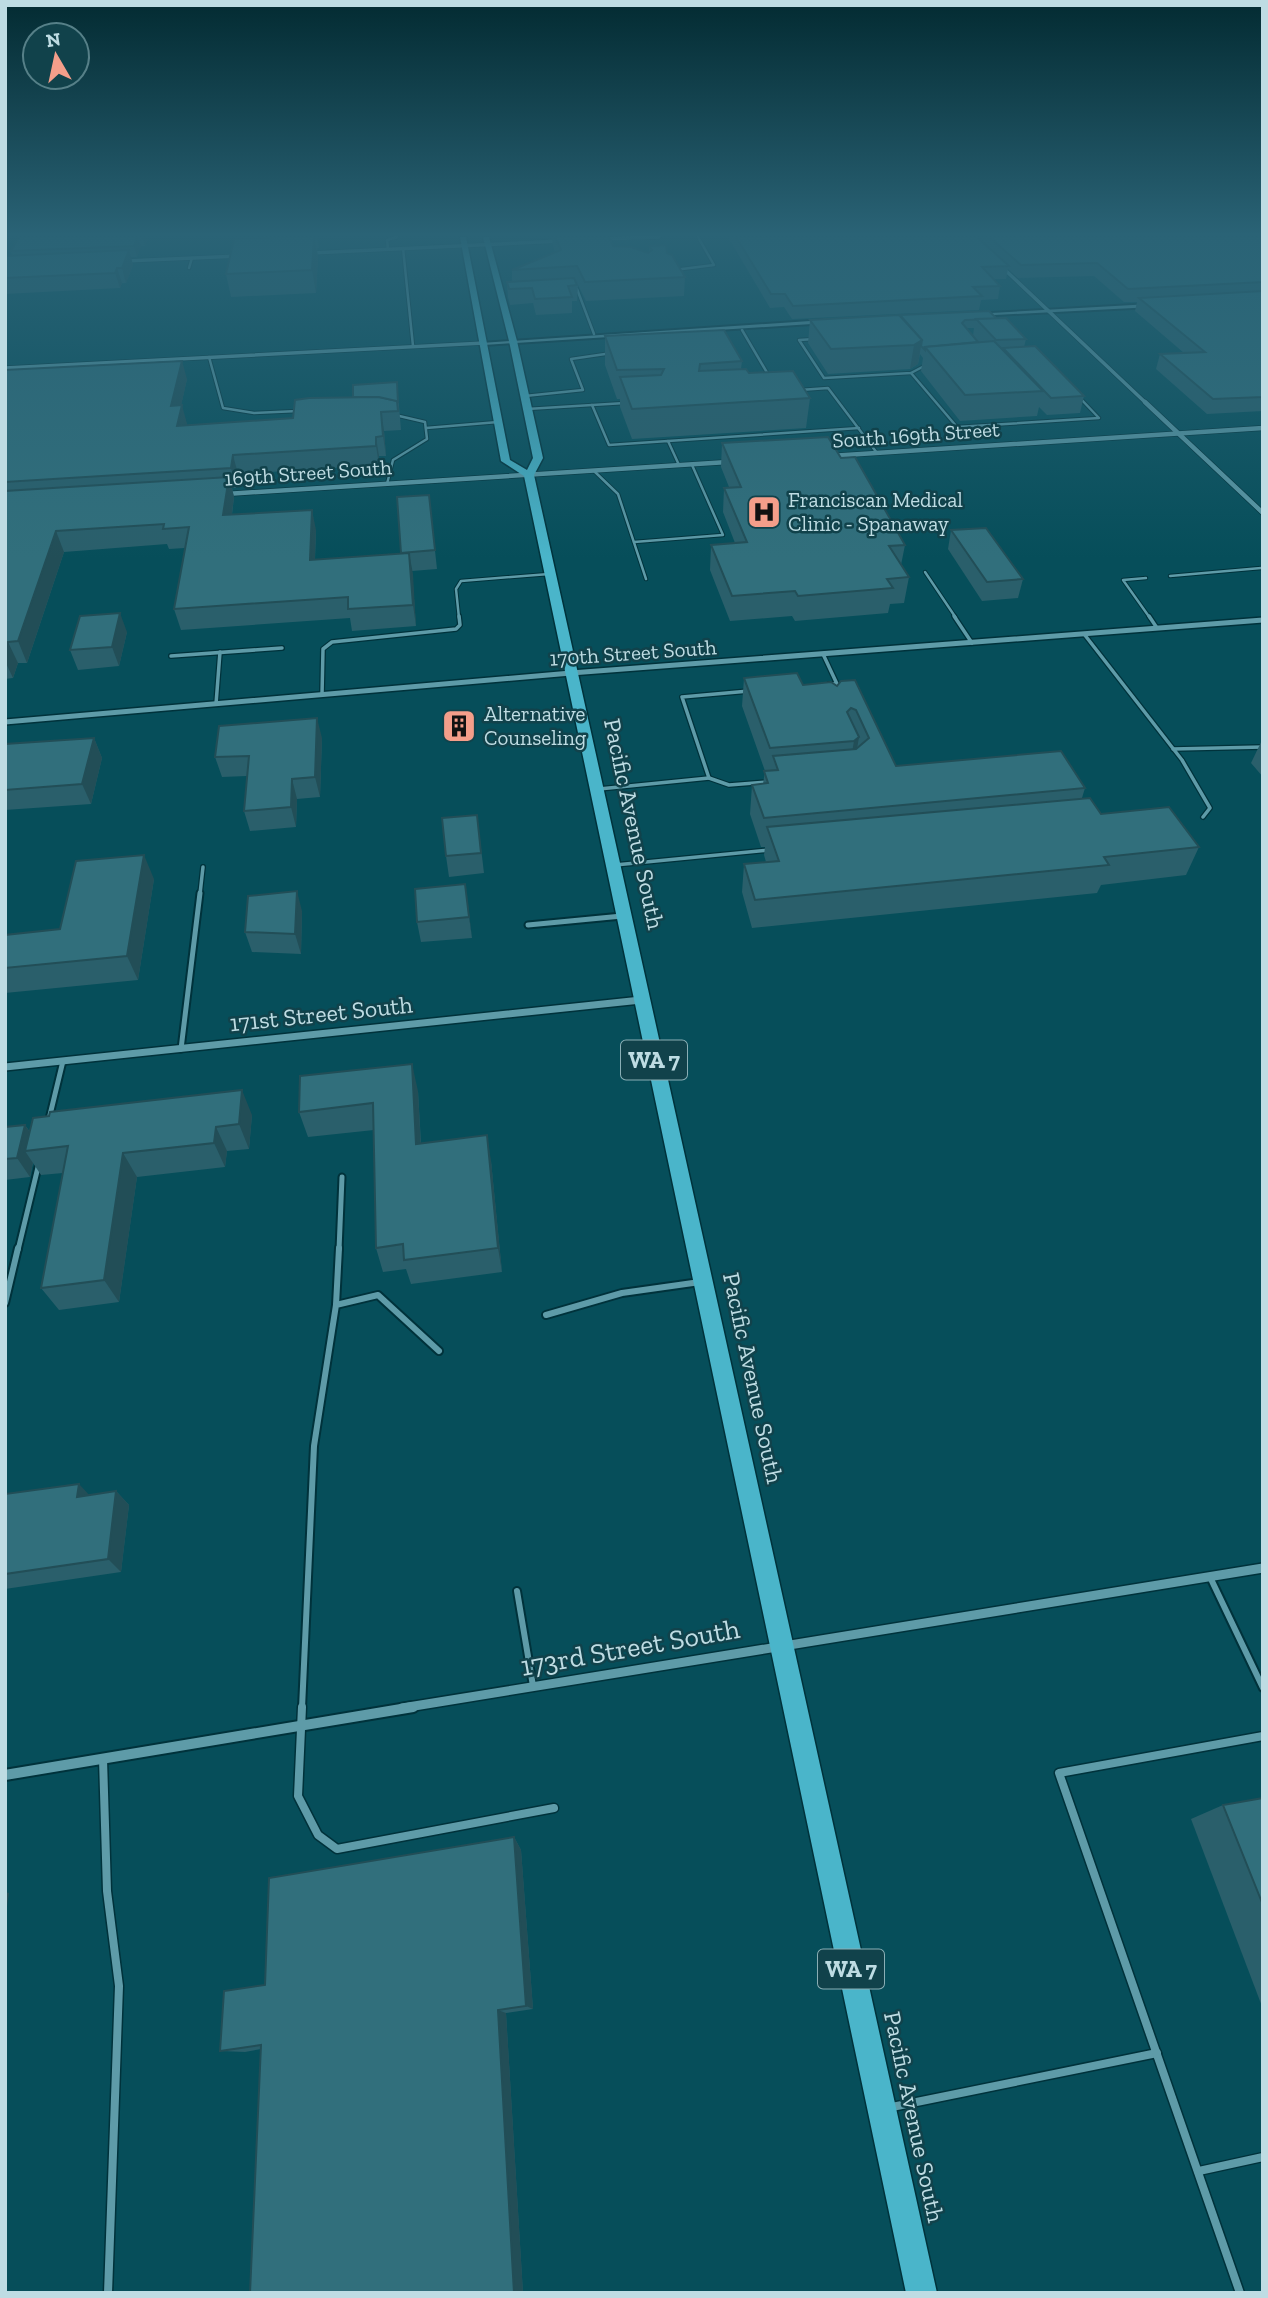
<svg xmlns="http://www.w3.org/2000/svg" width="1268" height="2298" font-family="'Zilla Slab',serif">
  <rect width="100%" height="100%" fill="#064e5a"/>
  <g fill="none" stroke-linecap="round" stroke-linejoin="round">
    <g stroke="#00323b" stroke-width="4.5">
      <g id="service-far4">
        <polyline points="403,248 413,346"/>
        <polyline points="388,249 387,240 397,237"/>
        <polyline points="189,268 192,258"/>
        <polyline points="674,270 714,265 698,237"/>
        <polyline points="570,289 577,289 594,334"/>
        <polyline points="742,330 769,376"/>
        <polyline points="815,339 799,340 824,378 911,373 928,364"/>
        <polyline points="209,357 223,408 254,413 298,411"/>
        <polyline points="911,373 957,427 1099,418 1079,397"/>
        <polyline points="800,390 828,388 877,453"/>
        <polyline points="525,396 583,390 571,359 612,353"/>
        <polyline points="592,405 609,445 668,441 679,465"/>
        <polyline points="527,409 625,403"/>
        <polyline points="426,428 498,422"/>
        <polyline points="668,441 859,428"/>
        <polyline points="594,471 618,494 646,579"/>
        <polyline points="387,484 393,460 427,439 425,422 395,415"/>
        <polyline points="634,542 723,535 692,465"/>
        <polyline points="925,572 956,618"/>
        <polyline points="1170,576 1261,568"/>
        <polyline points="1146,578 1123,580 1150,618"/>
        <polyline points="459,618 456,589 461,581 549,574"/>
      </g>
    </g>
    <g stroke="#00323b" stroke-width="6">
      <g id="service-far3">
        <polyline points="954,616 972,643"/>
        <polyline points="1149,616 1157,628"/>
        <polyline points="1084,634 1182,760 1210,808 1203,817"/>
        <polyline points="823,654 837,684 829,684"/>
        <polyline points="171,656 282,648"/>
        <polyline points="322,695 323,649 332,642 456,629 460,625 459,616"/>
        <polyline points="216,704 220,652"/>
        <polyline points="1173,749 1263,747"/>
        <polyline points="709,778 729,785 767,782"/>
        <polyline points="599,789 709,778 682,697 749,691"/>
        <polyline points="615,865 769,850"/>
        <polyline points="200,894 203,867"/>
      </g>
    </g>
    <g stroke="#00323b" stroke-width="9">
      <g id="service-far2">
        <polyline points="528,925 622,916"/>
        <polyline points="181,1049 200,893"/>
        <polyline points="49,1119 63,1061"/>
        <polyline points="18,1250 39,1163"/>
        <polyline points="339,1250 342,1177"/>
      </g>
    </g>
    <g stroke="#00323b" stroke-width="10">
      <g id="service-far1">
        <polyline points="5,1303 18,1248"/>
        <polyline points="336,1305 339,1248"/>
        <polyline points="546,1315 622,1293 700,1282"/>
        <polyline points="1210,1577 1263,1688"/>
        <polyline points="517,1591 533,1686"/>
        <polyline points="302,1708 314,1446 336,1305 378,1295 439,1351"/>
      </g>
    </g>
    <g stroke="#00323b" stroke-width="11">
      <g id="service">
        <polyline points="302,1707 298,1796 318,1835 337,1849 554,1808"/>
        <polyline points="103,1759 107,1891 119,1986 108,2293"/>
        <polyline points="892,2107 1157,2053"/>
        <polyline points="1199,2171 1263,2157"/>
        <polyline points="1240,2293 1059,1773 1263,1736"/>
      </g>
    </g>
    <g stroke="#00323b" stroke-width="5">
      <g id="minor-far5">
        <polyline points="601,239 659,237"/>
        <polyline points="311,253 561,241"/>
        <polyline points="125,261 239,256"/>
        <polyline points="1003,268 1147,404"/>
        <polyline points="5,368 484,343"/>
      </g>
    </g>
    <g stroke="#00323b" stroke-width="6">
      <g id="minor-far4">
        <polyline points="1145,402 1263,513"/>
        <polyline points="830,456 1263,428"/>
        <polyline points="226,494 728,462"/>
      </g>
    </g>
    <g stroke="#00323b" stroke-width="8">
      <polyline id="minor-far3" points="5,722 571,673 1263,620"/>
    </g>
    <g stroke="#00323b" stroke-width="10">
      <polyline id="minor-far2" points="5,1067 641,1000"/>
    </g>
    <g stroke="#00323b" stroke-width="12">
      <polyline id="minor-far1" points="402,1708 1263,1568"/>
    </g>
    <g stroke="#00323b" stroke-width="14">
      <polyline id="minor" points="5,1775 413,1707"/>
    </g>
    <g stroke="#00323b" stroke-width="4">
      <g id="tertiary">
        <polygon points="1151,304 1153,307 976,316 973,314"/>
        <polygon points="825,320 827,323 484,345 481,343"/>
      </g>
    </g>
    <g stroke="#00323b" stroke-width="3">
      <polygon id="primary" points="460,237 466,237 510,460 527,470 533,458 509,341 483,237 489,237 517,341 543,458 534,475 937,2293 906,2293 524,476 501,461"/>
    </g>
    <use href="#service-far4" stroke="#5e9ba8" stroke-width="2.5"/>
    <use href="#service-far3" stroke="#5e9ba8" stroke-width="3.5"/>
    <use href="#service-far2" stroke="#5e9ba8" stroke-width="5"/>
    <use href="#service-far1" stroke="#5e9ba8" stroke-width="6"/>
    <use href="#service" stroke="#5e9ba8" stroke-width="8"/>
    <use href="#minor-far5" stroke="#5e9ba8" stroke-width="3.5"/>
    <use href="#minor-far4" stroke="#5e9ba8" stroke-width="4.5"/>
    <use href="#minor-far3" stroke="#5e9ba8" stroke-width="5"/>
    <use href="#minor-far2" stroke="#5e9ba8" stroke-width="7"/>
    <use href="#minor-far1" stroke="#5e9ba8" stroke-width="9"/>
    <use href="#minor" stroke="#5e9ba8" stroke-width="10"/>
    <use href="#tertiary" fill="#5e9ba8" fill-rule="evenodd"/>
    <use href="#primary" fill="#4ab5ca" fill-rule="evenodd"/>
  </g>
  <g fill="#2a5f6b" fill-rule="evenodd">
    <polygon points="19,237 149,237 145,246 141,246 137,257 131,257 133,265 126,283 122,283 120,288 5,294 5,256 12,256 11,251"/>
    <polygon points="237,237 360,237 319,238 319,248 317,248 318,257 316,293 231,297 226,274"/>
    <polygon points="549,237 609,237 613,246 648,253 649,252 649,246 667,253 685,277 684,296 586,301 578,285 577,301 572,301 572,313 536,315 533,303 510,305 508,297 507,282 512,282 512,270 555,252 553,246 552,238"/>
    <polygon points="728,237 1263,237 1263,411 1207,414 1156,369 1160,354 1184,353 1135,311 1137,302 1124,302 1094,276 1018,278 1008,269 1006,279 994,279 1000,286 998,299 981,300 979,310 792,319 784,307 770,308"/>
    <path d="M 997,319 L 1026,339 L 1024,347 L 1084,396 L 1080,413 L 1047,415 L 1039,407 L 1037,416 L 960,421 L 921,371 L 923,358 L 920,354 L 918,364 L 910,369 L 828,374 L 808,343 L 810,320 ZM 966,328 L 974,328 L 973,336 Z"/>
    <polygon points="605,336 742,361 741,369 749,373 810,398 806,428 632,439 620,407 620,399 617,399 605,365"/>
    <polygon points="5,370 187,379 181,405 187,425 293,418 397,382 401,430 384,431 386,456 379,456 379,465 238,474 236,488 232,488 234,497 232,515 316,530 315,560 401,554 397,497 429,495 437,569 412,571 416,626 352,631 350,618 181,630 174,609 185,548 169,549 167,544 64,552 27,663 18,663 13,678 5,679"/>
    <polygon points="722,443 841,458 905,545 901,565 909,577 904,603 890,604 888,613 795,621 792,616 730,621 710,570 711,545 735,543 723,512 724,488 729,487 721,467"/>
    <polygon points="951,530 1023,579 1018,598 982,601 948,549"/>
    <polygon points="127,632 119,666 78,670 70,650"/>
    <polygon points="744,678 803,685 837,686 841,681 896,766 1085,788 1082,798 1101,814 1199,847 1186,875 1101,885 1097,893 752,928 742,892 744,864 766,862 764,855 765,847 761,847 750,814 752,785 763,784 765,771 742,706"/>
    <polygon points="94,738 102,758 91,804 5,810 5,744"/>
    <polygon points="322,738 320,797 297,799 296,827 250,831 244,811 247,776 222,777 215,757"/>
    <polygon points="1263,738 1263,777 1251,763"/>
    <polygon points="477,815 484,873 449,877 446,856"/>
    <polygon points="154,879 138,980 5,993 5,935 60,929"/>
    <polygon points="465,884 472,938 421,942 417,922"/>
    <polygon points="302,911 301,954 252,952 245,932"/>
    <polygon points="418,1091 421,1143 491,1161 502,1272 411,1284 406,1269 383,1272 376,1248 374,1130 308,1137 299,1112"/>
    <polygon points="252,1115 249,1149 227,1151 225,1167 137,1177 119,1302 59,1310 41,1288 63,1173 41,1175 33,1163 30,1177 5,1180 5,1127 25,1125 30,1132"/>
    <polygon points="116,1491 129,1505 121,1572 5,1589 5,1494 89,1495"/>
    <polygon points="1263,1798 1263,2009 1191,1819 1223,1805"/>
    <polygon points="514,1837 521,1850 533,2009 506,2013 523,2293 250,2293 261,2049 245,2052 220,2051 265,1985"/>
  </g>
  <g fill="#224e57">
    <polygon points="137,237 141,246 137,257 134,246"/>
    <polygon points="142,237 149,237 145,246"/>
    <polygon points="314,237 318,257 316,293 312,270"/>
    <polygon points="317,237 319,237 319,248"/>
    <polygon points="129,250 133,265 126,283 122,268"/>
    <polygon points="117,268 122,283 120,288 115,273"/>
    <polygon points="922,340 918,364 910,369 914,345"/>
    <polygon points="182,361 187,379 177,425 171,406"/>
    <polygon points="182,405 187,424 183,445 177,426"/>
    <polygon points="381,412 384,431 386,456 383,436"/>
    <polygon points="376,437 379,456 379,465 376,446"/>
    <polygon points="233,455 238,474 236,488 231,468"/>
    <polygon points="229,477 234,497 229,536 223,515"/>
    <polygon points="312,510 316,530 314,581 310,560"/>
    <polygon points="56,531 64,552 27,663 18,641"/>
    <polygon points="409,553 413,574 416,626 413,605"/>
    <polygon points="120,613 127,632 119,666 112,647"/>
    <polygon points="8,642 18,663 13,678 5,661 5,650"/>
    <polygon points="317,718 322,738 320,797 315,777"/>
    <polygon points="859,737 854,767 849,770 854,741"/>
    <polygon points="94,738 102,758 91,804 82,784"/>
    <polygon points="292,779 297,799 296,827 291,807"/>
    <polygon points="144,855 154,879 138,980 127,956"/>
    <polygon points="465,884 468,904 472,938 469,917"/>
    <polygon points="297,891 302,911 301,954 295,934"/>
    <polygon points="412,1064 418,1091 422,1169 416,1144"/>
    <polygon points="242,1090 252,1115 249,1149 239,1124"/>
    <polygon points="25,1125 38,1144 25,1151 33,1163 30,1177 17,1158"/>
    <polygon points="216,1127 227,1151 225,1167 214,1143"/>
    <polygon points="487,1135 491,1161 502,1272 498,1248"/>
    <polygon points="123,1153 137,1177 119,1302 104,1280"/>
    <polygon points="79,1484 93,1499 77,1497"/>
    <polygon points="116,1491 129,1505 121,1572 108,1559"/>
    <polygon points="514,1837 521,1850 533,2009 526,2006"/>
    <polygon points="5,1892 9,1893 5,1920"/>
    <polygon points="498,2010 506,2013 523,2293 514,2293"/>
  </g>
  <g fill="#316f7c" stroke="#224e57" stroke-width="2">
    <polygon points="19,237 137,237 134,246 11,251"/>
    <polygon points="283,237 314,237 312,270 226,274 234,239"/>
    <polygon points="555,237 609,237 613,246 631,247 648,253 652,250 649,246 666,245 667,253 672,255 685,277 585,282 577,266 512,270 561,250"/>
    <polygon points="736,237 977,237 1009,266 982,267 1000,286 973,287 982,296 793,306 785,294 771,294"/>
    <polygon points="989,237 1263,237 1263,282 1128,289 1097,263 1021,265"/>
    <polygon points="129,250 122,268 117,268 115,273 5,278 5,256"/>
    <polygon points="574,278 577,285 568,286 572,297 535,299 532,288 509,289 507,282"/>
    <polygon points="1263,291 1263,397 1213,399 1160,354 1205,352 1139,298"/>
    <polygon points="989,311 997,319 965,320 962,323 978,342 925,347 925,350 921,346 922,340 900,315"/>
    <polygon points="899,315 922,340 914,345 831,349 810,320"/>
    <polygon points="1006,318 1026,339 996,340 976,319"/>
    <polygon points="724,330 742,361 700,364 699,371 746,369 749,373 793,371 810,398 632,409 620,377 661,375 664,369 617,370 605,336"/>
    <polygon points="994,341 1043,391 965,395 925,347"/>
    <polygon points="1035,346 1084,396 1051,398 1003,348"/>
    <polygon points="182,361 171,406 182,405 177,426 293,418 295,400 309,398 379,397 397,401 398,411 381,412 383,436 376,437 376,446 233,455 231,468 5,482 5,370"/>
    <polygon points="397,382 398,403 397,401 379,397 353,397 353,385"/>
    <polygon points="828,437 841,458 855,457 905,545 889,546 909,577 887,579 893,588 798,596 795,591 732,596 711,545 747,542 724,488 741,487 722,443"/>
    <polygon points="229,477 223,515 312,510 310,560 409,553 413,605 348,609 348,597 174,609 189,527 163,529 164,524 56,531 18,641 8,642 5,650 5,491"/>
    <polygon points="429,495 435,550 401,553 397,497"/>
    <polygon points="986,528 1023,579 987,582 951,530"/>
    <polygon points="120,613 112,647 70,650 80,616"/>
    <polygon points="797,673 803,685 831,682 837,686 841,681 855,680 896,766 1061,751 1085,788 764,818 752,785 768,783 764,771 778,770 773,756 856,749 869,738 856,710 851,708 847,712 859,737 854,741 770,748 744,678"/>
    <polygon points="317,718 315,777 292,779 291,807 244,811 249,756 215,757 219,726"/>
    <polygon points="94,738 82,784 5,790 5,744"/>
    <polygon points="1090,798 1101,814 1169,807 1199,847 1104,857 1109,865 755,900 744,864 779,861 767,827"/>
    <polygon points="477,815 481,853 446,856 442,818"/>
    <polygon points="144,855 127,956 5,968 5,935 60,929 76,861"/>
    <polygon points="465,884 469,917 417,922 415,889"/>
    <polygon points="297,891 295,934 245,932 248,896"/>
    <polygon points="412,1064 416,1144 487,1135 498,1248 404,1260 403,1244 376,1248 373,1103 299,1112 300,1076"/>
    <polygon points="242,1090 239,1124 216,1127 214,1143 123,1153 104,1280 41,1288 68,1146 25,1151 33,1118 49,1116 50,1112"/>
    <polygon points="25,1125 17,1158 5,1159 5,1127"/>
    <polygon points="79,1484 77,1497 116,1491 108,1559 5,1574 5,1494"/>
    <polygon points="1263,1798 1263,1905 1223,1805"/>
    <polygon points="514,1837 526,2006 498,2010 514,2293 250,2293 261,2045 220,2051 224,1991 265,1985 269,1878"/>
  </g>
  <linearGradient id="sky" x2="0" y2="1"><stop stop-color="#032b32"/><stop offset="0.42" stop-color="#2a6376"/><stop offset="1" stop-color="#2a6376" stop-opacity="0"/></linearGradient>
  <rect width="1268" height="558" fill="url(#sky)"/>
  <defs>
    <g id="hospital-square" transform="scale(1.75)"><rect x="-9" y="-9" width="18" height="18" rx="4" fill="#f49e8a" stroke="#11424b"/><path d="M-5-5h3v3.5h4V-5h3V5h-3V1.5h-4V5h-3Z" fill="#111"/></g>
    <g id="building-square" transform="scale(1.75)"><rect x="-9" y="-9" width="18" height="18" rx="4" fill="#f49e8a" stroke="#11424b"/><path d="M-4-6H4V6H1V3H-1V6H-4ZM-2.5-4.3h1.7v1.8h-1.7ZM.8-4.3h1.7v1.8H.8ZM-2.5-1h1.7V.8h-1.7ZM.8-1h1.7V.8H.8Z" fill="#111"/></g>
  </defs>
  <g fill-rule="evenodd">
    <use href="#hospital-square" x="764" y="512"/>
    <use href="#building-square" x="459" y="726"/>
  </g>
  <g text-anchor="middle" stroke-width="5" stroke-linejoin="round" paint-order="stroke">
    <g font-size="21" fill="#bedce3" stroke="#11424b">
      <text transform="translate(916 435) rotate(-4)" y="7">South 169th Street</text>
      <text transform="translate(308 473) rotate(-4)" y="7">169th Street South</text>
      <text transform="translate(633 653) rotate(-4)" y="7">170th Street South</text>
    </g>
    <g font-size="21" fill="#bedce3" stroke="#11424b" text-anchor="start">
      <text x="788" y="507">Franciscan Medical<tspan x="788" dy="24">Clinic - Spanaway</tspan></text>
      <text x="484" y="721">Alternative<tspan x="484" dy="24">Counseling</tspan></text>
    </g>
    <g fill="#11424b" stroke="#8aaeb5" stroke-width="2">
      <rect x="621" y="1040.5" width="66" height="39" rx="5"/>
      <rect x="818" y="1949.5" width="66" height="39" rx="5"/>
    </g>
    <g font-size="23" font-weight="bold" fill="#bedce3">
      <text x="654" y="1068">WA 7</text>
      <text x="851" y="1977">WA 7</text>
    </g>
    <g font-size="24" fill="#bedce3" stroke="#11424b">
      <text transform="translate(634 824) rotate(78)" y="8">Pacific Avenue South</text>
      <text transform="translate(321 1014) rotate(-6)" y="8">171st Street South</text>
      <text transform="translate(753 1378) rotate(78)" y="8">Pacific Avenue South</text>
      <text transform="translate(914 2117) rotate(78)" y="8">Pacific Avenue South</text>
    </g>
    <g font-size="28" fill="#bedce3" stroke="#11424b">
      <text transform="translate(630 1647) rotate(-10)" y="10">173rd Street South</text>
    </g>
  </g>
  <rect width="1268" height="2298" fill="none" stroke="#bedce3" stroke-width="14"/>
  <g transform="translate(56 56) rotate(351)"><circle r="33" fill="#11424b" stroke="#568088" stroke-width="2"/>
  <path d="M0-5L12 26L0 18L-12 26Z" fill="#f49e8a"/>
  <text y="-10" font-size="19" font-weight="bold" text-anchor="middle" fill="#bedce3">N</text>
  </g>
</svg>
